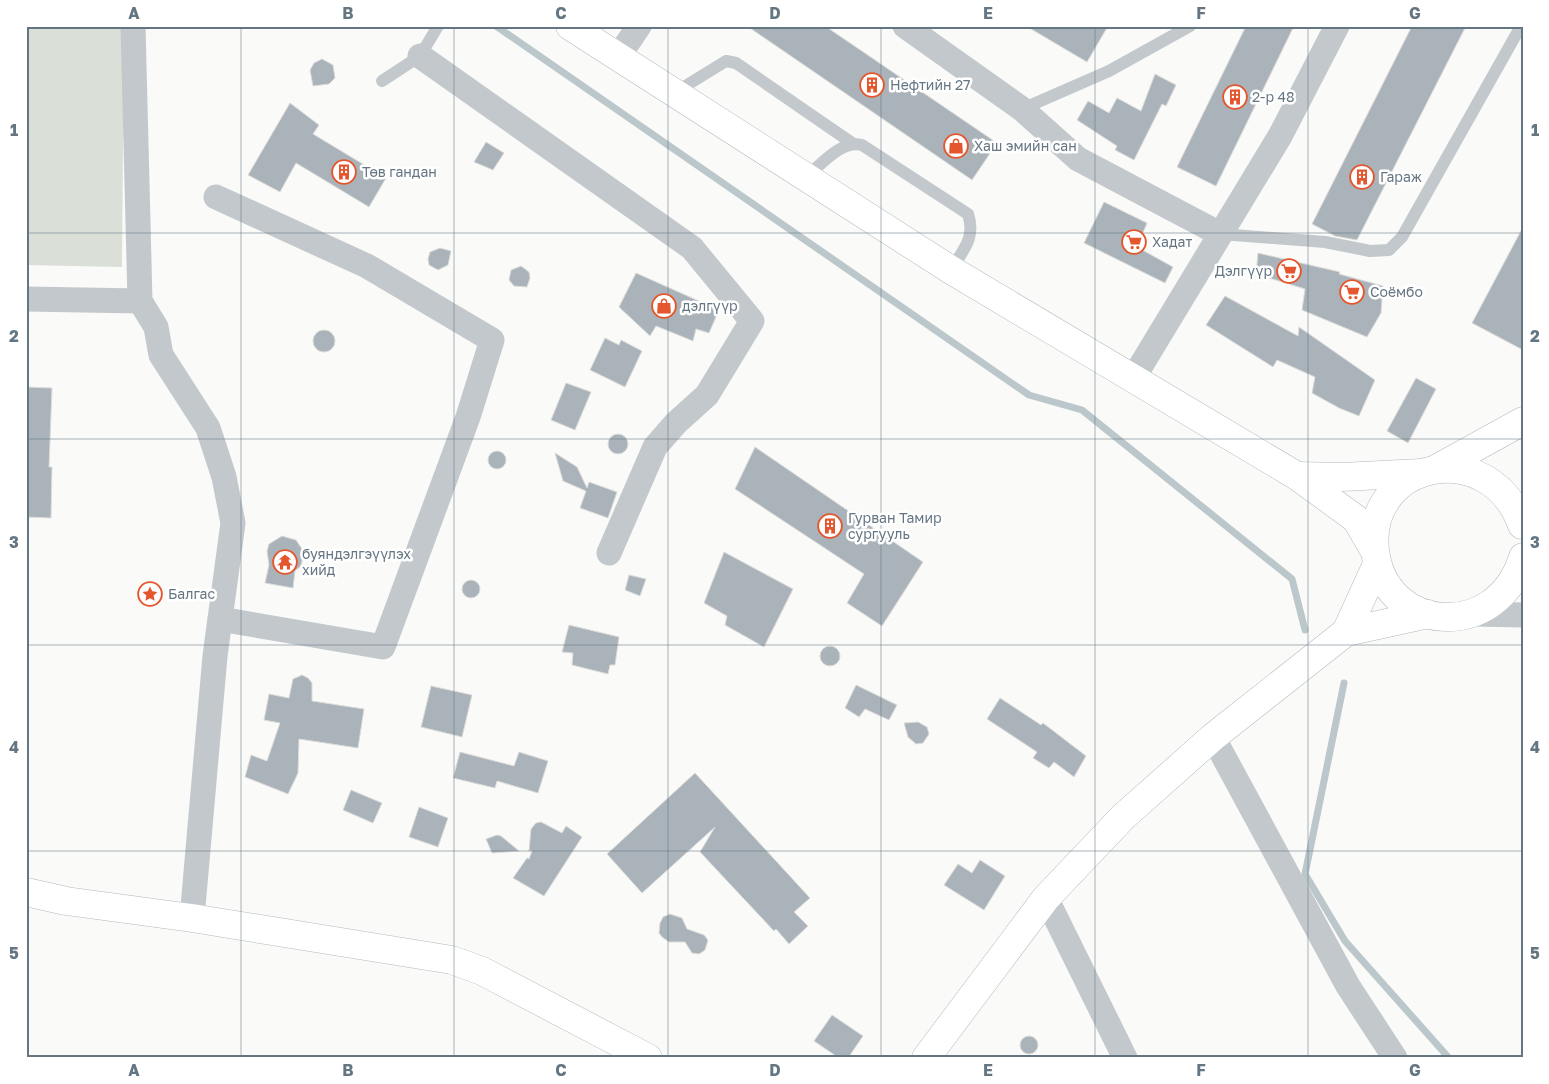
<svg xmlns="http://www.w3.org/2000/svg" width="1549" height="1084" font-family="'Golos Text',sans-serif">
  <rect width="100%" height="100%" fill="#fafaf8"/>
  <polygon fill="#dadfd7" points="26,26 124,26 122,267 26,265"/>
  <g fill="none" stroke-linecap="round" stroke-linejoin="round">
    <g stroke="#bbc7cb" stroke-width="7">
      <polyline points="496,26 1029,395 1082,410 1292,579 1305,630"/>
      <polyline points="1344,683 1305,874 1345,941 1449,1058"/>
    </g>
  </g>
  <g fill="#aab3b9" stroke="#dcdcda">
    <polygon points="747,26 825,26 997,143 972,180"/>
    <polygon points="1026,26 1108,26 1087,62"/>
    <polygon points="1246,26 1294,26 1216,186 1177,167"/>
    <polygon points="1412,26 1466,26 1357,240 1335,236 1312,224"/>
    <polygon points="322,59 333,65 335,78 329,84 313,86 310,70 314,63"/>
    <polygon points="1155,74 1176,85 1166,106 1162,104 1134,160 1115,150 1117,146 1077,120 1088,101 1109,113 1117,98 1141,111"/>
    <polygon points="290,103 319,125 313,134 386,178 369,207 296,163 280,192 248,175"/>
    <polygon points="486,142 504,153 493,170 474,162"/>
    <polygon points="1104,202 1147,223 1137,247 1173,267 1165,283 1084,243"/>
    <polygon points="1523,227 1523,350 1472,323"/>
    <polygon points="440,248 451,251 448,265 438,270 429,265 428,259 430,252"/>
    <polygon points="1258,253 1340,272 1339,274 1383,286 1381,313 1367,337 1302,310 1305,289 1256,274"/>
    <polygon points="521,266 529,272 530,278 527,287 514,286 509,280 511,270"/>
    <polygon points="636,273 719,310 709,333 696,329 693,341 656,326 650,336 619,307"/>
    <polygon points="1225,296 1298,336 1299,327 1375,380 1359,416 1339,408 1312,393 1315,377 1277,360 1273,367 1206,325"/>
    <circle cx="324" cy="341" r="11"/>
    <polygon points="605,338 619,345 621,340 642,351 625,387 590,370"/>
    <polygon points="1416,378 1436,389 1408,443 1387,431"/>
    <polygon points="566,383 591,392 575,430 551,420"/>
    <polygon points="26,387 52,388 49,467 52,467 51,518 26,517"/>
    <circle cx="618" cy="444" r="10"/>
    <polygon points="755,447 923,562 882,626 847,603 864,574 735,489"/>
    <circle cx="497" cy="460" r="9"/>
    <polygon points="555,453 577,467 587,488 589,482 617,492 608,518 580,508 586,491 563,481"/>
    <polygon points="282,536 296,540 304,552 301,566 295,571 293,588 265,583 269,565 267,551 269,544"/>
    <polygon points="724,552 793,589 764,647 725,625 727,616 704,603"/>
    <polygon points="629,575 646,579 640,596 625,590"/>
    <circle cx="471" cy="589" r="9"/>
    <polygon points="569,625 619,637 615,665 610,665 608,674 572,665 573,653 562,652"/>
    <circle cx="830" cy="656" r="10"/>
    <polygon points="302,675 308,678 312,683 312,701 364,709 358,748 299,739 298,773 288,794 245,777 251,755 267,761 280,723 264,720 269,694 289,698 293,679"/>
    <polygon points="856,685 897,705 889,720 865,709 859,717 845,708"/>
    <polygon points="431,686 472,695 462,737 421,727"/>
    <polygon points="1000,698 1041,725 1043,723 1086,756 1074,777 1054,762 1049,768 1033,758 1037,752 987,719"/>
    <polygon points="918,722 927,727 929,734 923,743 916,744 908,737 904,723"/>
    <polygon points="460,752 514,766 519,752 548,761 538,793 497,781 495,788 453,778"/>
    <polygon points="695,773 810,898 794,912 808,926 789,944 776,929 774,931 700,852 715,827 642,893 607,854"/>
    <polygon points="351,790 382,803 373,823 343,810"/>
    <polygon points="419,807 448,818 438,847 409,837"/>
    <polygon points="541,822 562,833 566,826 582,837 544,896 513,878 527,858 529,859 532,851 529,851 531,829 536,823"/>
    <polygon points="497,835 501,836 519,851 492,853 486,839"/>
    <polygon points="980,860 1005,876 984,910 944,885 958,864 972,873"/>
    <polygon points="670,914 682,918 687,929 704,935 708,940 705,950 699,954 692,953 685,942 669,942 662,937 659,933 660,923 663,917"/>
    <polygon points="832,1015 863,1036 848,1058 839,1058 814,1041"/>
    <circle cx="1029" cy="1045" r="9"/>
  </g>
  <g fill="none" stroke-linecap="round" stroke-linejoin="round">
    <g stroke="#b3babf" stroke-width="29">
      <g id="secondary">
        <polyline points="570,26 951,270 1297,476 1356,519 1374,550"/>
        <polyline points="1436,469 1523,421"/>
        <polyline points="1297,476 1342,477 1421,473"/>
        <path d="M 1522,525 C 1489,434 1365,462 1375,550 C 1384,633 1497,643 1523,557"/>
        <polyline points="1346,632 1377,564"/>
        <polyline points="26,892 66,901 192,918 452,960 482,971 648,1058"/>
        <polyline points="926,1058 1046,898 1123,817 1213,737 1346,632 1428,614"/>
      </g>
    </g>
    <g stroke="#c3c8cc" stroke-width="12">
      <polyline points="382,81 420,56 438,26"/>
      <polyline points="674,93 726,61 736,63 852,143"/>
      <polyline points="1022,109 1109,71 1190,26"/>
      <path d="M 806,177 C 822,164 841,140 862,145 L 968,214 C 976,238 963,250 951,270"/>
      <polyline points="1220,234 1325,242 1370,251 1389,250 1402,237 1521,26"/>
    </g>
    <g stroke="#c3c8cc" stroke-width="25">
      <polyline points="133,26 140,301 156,327 161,355 208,428 224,477 233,523 215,656 192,918"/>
      <polyline points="905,26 1022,109 1078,159 1220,234"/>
      <polyline points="420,56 692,248 752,321 707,395 676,423 655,447 609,553"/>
      <polyline points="618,57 639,26"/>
      <polyline points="216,197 367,266 492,340 468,417 383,647 220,619"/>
      <polyline points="26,299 140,301"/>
      <polyline points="1134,377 1280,136 1337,26"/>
      <polyline points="1473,614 1523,615"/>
      <polyline points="1213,737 1348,986 1395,1058"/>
      <polyline points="1046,898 1125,1058"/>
    </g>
    <use href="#secondary" stroke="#fff" stroke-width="28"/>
  </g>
  <path fill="none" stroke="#657683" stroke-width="1" stroke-opacity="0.55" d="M 241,26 L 241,1058M 454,26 L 454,1058M 668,26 L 668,1058M 881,26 L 881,1058M 1095,26 L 1095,1058M 1308,26 L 1308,1058M 26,233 L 1523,233M 26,439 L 1523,439M 26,645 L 1523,645M 26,851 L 1523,851"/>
  <defs>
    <g id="building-ring" transform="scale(1.25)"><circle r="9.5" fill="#fff" stroke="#e4572e" stroke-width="1.5"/><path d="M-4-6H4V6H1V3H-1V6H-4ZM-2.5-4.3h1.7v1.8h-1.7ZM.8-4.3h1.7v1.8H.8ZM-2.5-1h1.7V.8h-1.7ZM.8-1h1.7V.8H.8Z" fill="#e4572e"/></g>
    <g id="shop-ring" transform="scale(1.25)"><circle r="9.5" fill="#fff" stroke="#e4572e" stroke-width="1.5"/><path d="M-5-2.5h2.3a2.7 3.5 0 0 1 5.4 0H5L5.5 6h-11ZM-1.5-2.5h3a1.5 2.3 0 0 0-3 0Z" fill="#e4572e"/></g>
    <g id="supermarket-ring" transform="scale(1.25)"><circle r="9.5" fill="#fff" stroke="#e4572e" stroke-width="1.5"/><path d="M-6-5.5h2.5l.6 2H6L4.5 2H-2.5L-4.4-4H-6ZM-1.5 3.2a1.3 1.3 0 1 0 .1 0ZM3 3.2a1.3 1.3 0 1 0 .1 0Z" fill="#e4572e"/></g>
    <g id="temple-ring" transform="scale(1.25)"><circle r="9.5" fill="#fff" stroke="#e4572e" stroke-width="1.5"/><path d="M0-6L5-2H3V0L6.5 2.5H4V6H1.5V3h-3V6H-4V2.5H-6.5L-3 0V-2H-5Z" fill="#e4572e"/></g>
    <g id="sight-ring" transform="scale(1.25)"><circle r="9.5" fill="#fff" stroke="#e4572e" stroke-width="1.5"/><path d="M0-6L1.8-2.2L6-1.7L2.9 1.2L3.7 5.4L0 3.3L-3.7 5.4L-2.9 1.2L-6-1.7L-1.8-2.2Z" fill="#e4572e"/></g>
  </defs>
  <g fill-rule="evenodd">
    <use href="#building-ring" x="872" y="85"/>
    <use href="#building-ring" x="1235" y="97"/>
    <use href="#shop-ring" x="956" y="146"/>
    <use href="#building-ring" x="344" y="172"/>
    <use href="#building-ring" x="1362" y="177"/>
    <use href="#supermarket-ring" x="1134" y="242"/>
    <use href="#supermarket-ring" x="1289" y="271"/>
    <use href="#supermarket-ring" x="1352" y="292"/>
    <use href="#shop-ring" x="664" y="306"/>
    <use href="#building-ring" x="830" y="526"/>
    <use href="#temple-ring" x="285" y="562"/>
    <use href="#sight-ring" x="150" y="594"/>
  </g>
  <g text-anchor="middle" stroke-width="5" stroke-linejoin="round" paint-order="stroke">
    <g font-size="14" fill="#657683" stroke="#fff" text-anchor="start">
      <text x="890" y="90">Нефтийн 27</text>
      <text x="1252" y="102">2-р 48</text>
      <text x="974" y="151">Хаш эмийн сан</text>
      <text x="362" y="177">Төв гандан</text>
      <text x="1380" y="182">Гараж</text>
      <text x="1152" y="247">Хадат</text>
      <text x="1272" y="276" text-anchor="end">Дэлгүүр</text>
      <text x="1370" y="297">Соёмбо</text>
      <text x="682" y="311">дэлгүүр</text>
      <text x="848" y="523">Гурван Тамир<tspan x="848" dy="16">сургууль</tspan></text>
      <text x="302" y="559">буяндэлгэүүлэх<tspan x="302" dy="16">хийд</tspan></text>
      <text x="168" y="599">Балгас</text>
    </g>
  </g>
  <rect width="1549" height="1084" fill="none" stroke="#ffffff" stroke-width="55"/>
  <rect x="28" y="28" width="1494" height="1028" fill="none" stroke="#657683" stroke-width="2"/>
  <g font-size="16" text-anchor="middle" font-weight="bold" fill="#657683">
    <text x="134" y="19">A</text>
    <text x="348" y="19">B</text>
    <text x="561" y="19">C</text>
    <text x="775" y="19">D</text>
    <text x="988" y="19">E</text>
    <text x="1201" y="19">F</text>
    <text x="1415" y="19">G</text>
    <text x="14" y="136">1</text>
    <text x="1535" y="136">1</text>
    <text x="14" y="342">2</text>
    <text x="1535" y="342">2</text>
    <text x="14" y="548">3</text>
    <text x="1535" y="548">3</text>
    <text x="14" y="753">4</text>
    <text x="1535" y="753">4</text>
    <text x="14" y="959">5</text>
    <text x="1535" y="959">5</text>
    <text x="134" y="1076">A</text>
    <text x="348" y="1076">B</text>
    <text x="561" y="1076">C</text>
    <text x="775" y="1076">D</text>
    <text x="988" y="1076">E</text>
    <text x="1201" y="1076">F</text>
    <text x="1415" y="1076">G</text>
  </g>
</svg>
